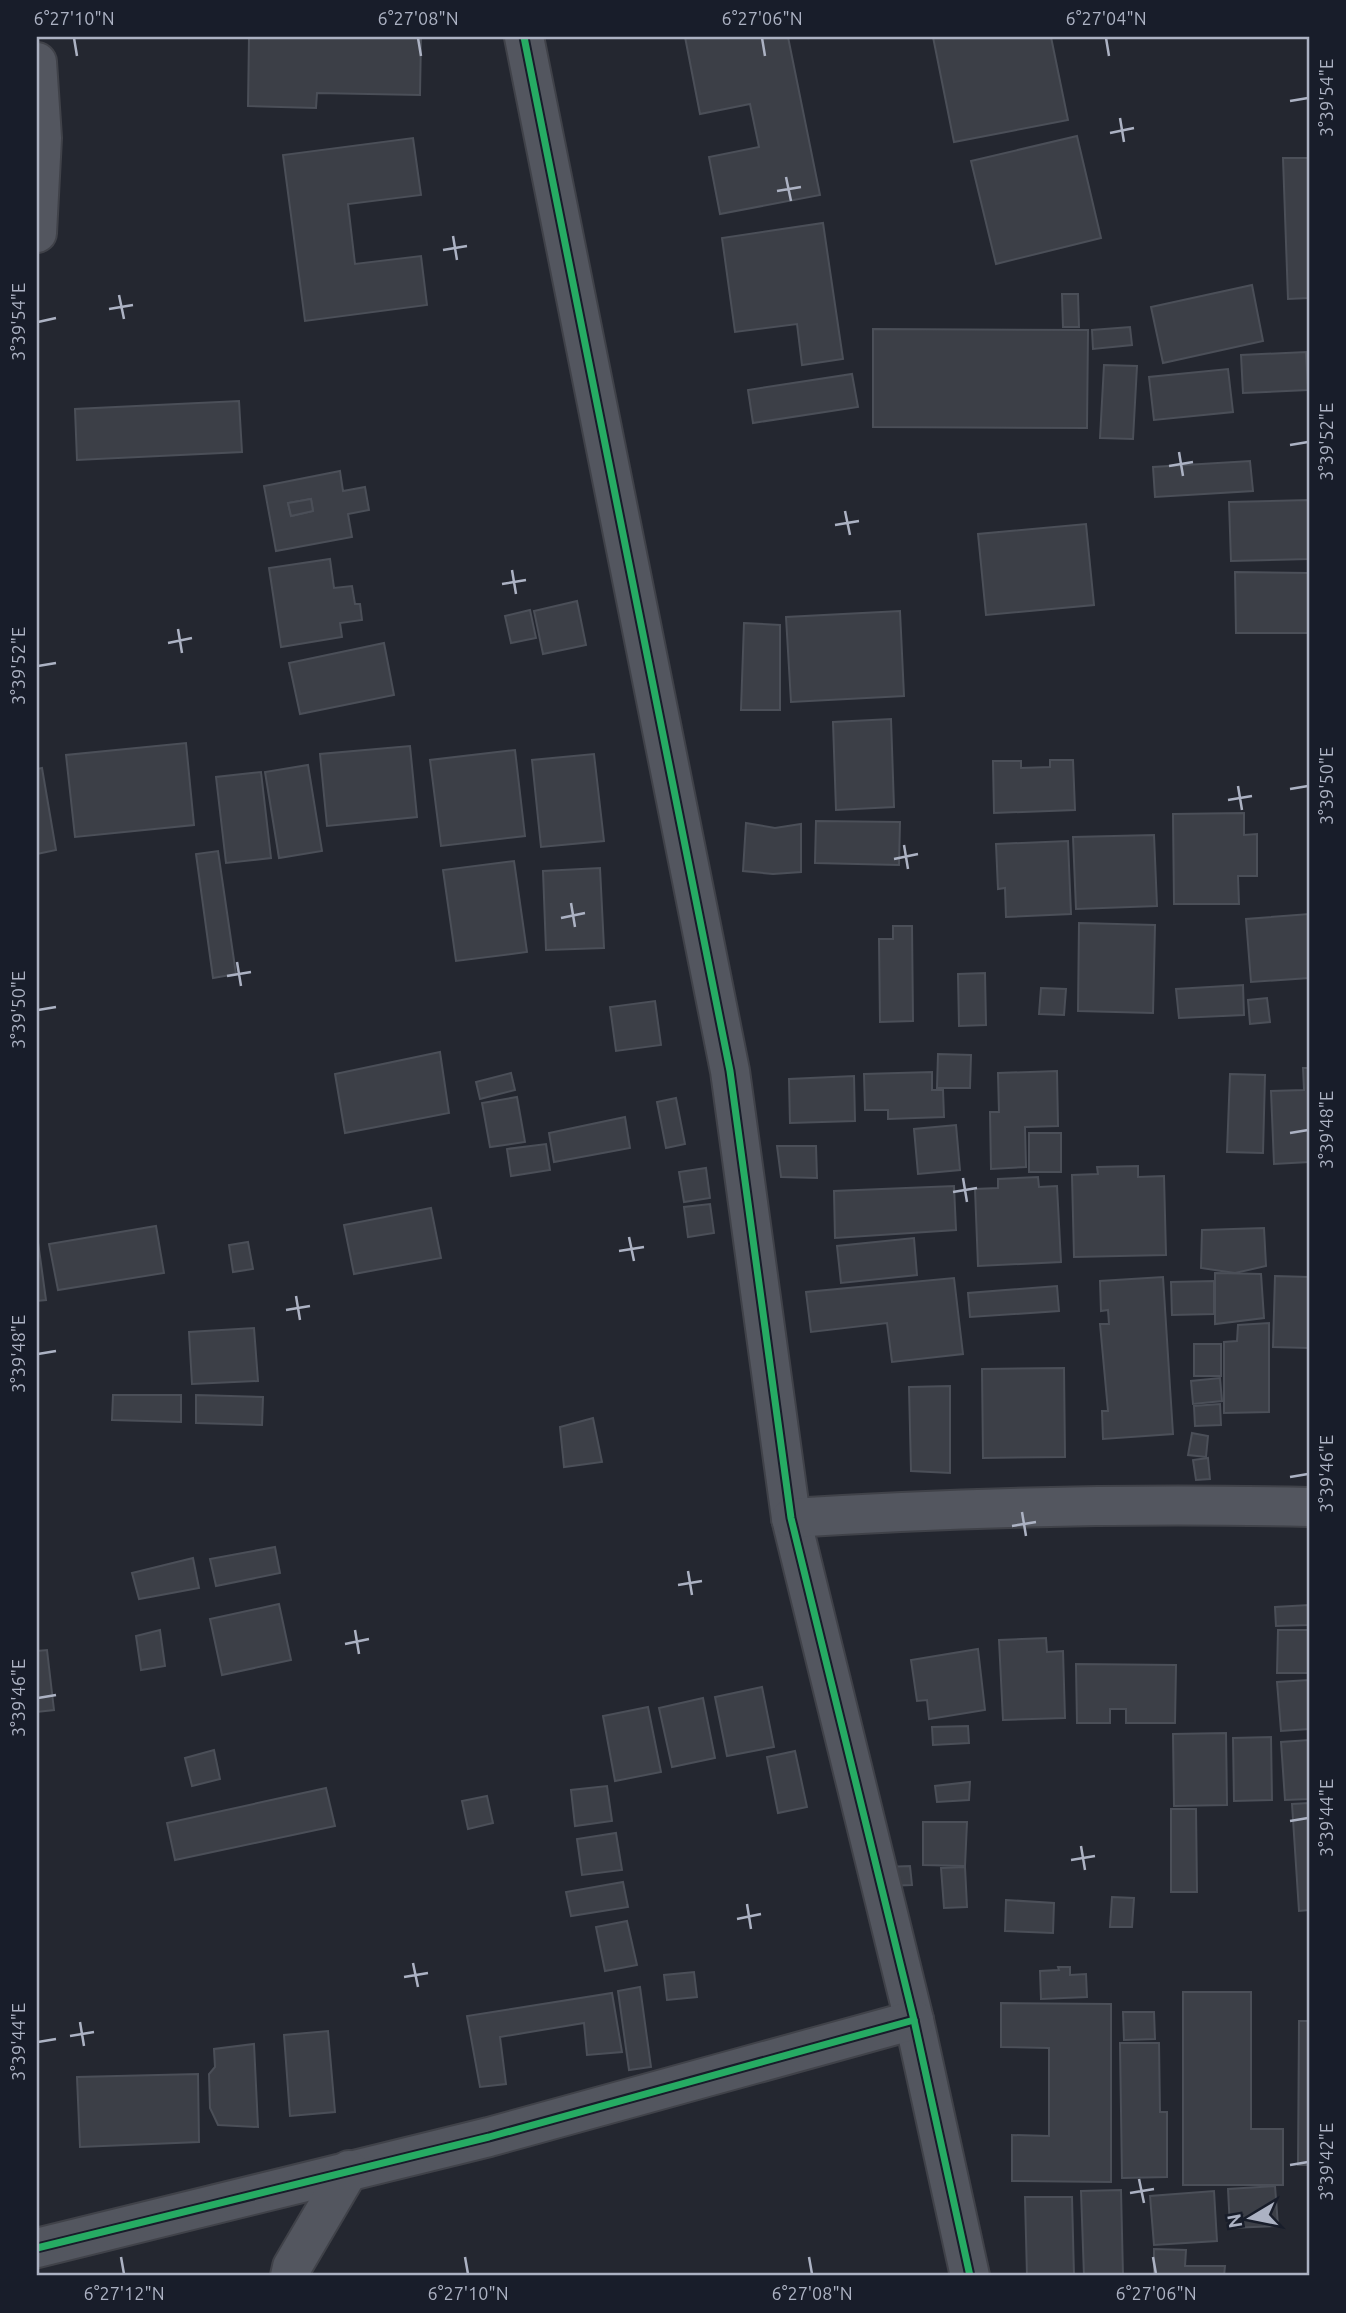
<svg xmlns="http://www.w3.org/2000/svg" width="1346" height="2313" font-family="Ubuntu,sans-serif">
  <rect width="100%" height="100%" fill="#242730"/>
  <g fill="#3c3f47" stroke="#4b4f58" stroke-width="2" fill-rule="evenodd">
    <polygon points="249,37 421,37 420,95 317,93 316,108 248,106"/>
    <polygon points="685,37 788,37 820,195 720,214 709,157 759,147 750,104 700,114"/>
    <polygon points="933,37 1051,37 1068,120 954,142"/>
    <polygon points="1077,136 1101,238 996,264 971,161"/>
    <polygon points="413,138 421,195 348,204 355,264 421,256 427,305 305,321 283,155"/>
    <polygon points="1283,158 1309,158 1309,298 1288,299"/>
    <polygon points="823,223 843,359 802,365 797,324 735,332 722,238"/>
    <polygon points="1252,285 1263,341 1163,363 1151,307"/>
    <polygon points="1062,294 1078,294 1079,327 1063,327"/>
    <polygon points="1130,327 1132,345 1093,349 1092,330"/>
    <polygon points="873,329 1088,330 1087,428 873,427"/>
    <polygon points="1306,352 1308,390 1243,393 1241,355"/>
    <polygon points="1104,365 1137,366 1133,439 1100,438"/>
    <polygon points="1228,369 1233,412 1154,420 1149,377"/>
    <polygon points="852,374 858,407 753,423 748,390"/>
    <polygon points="239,401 242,452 77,460 75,409"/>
    <polygon points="1250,461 1253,491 1155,497 1153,467"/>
    <path d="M 340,471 L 343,491 L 365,487 L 369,510 L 348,514 L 352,537 L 276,551 L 264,486 ZM 311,499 L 313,511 L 291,516 L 288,503 Z"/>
    <polygon points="311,499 313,511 291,516 288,503"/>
    <polygon points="1309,500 1309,559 1231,561 1229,502"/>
    <polygon points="1086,524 1094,605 986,615 978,534"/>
    <polygon points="330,559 334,588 352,586 355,604 360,604 362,620 340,623 342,637 281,647 269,568"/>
    <polygon points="1235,572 1309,573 1309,633 1236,633"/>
    <polygon points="577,601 586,645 543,654 534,611"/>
    <polygon points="530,610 536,638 511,643 505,616"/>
    <polygon points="900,611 904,696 791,702 786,617"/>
    <polygon points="744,623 780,625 780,710 741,710"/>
    <polygon points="384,643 394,695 300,714 289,663"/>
    <polygon points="891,719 894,807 836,810 833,722"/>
    <polygon points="186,743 194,825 75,837 66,755"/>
    <polygon points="410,746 417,817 327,826 320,754"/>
    <polygon points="515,750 525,836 441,846 430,760"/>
    <polygon points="594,754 604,841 541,847 532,760"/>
    <polygon points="1050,760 1073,760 1075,810 994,813 993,761 1021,761 1021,768 1050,767"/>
    <polygon points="308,765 322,851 279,858 265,772"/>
    <polygon points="42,768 56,850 37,854 37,769"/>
    <polygon points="261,772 271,858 226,863 216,777"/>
    <polygon points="1244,813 1244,835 1257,834 1257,876 1238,876 1239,904 1174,904 1173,814"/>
    <polygon points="816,821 900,822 899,865 815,863"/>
    <polygon points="746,823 775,828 801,824 801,872 773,874 743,871"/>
    <polygon points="1154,835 1157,906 1076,909 1073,837"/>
    <polygon points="1068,841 1071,914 1006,917 1005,888 998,889 996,844"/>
    <polygon points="218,851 236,974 213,978 196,854"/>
    <polygon points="514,861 527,952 456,961 443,870"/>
    <polygon points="600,868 604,948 546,950 543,871"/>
    <polygon points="1309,914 1309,978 1251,982 1246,919"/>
    <polygon points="1079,923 1155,925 1153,1013 1078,1011"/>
    <polygon points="893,926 912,926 913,1021 880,1022 879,939 893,939"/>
    <polygon points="985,973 986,1025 959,1026 958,974"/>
    <polygon points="1243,985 1244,1015 1179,1018 1176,989"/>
    <polygon points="1041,988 1066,989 1064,1015 1039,1014"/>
    <polygon points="1267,998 1270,1022 1250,1024 1248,1000"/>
    <polygon points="655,1001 661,1045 616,1051 610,1007"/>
    <polygon points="440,1052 449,1113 345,1133 335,1074"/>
    <polygon points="938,1054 971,1055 970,1088 937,1088"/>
    <polygon points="1303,1068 1309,1068 1309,1162 1274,1164 1271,1091 1304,1090"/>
    <polygon points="1057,1071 1058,1126 1025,1127 1026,1167 991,1169 990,1112 999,1112 998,1073"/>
    <polygon points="932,1072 932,1090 943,1090 944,1117 888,1119 888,1110 865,1110 864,1074"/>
    <polygon points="511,1073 515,1090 480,1099 476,1082"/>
    <polygon points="1230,1074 1265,1075 1263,1153 1227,1152"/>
    <polygon points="854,1076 855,1121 790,1123 789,1079"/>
    <polygon points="517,1097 525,1142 490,1147 482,1103"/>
    <polygon points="676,1098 685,1144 666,1148 657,1102"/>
    <polygon points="625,1117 630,1148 554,1162 549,1133"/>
    <polygon points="956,1125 960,1170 918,1174 914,1129"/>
    <rect x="1029" y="1133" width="32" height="39"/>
    <polygon points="546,1144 550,1170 511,1176 507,1149"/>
    <polygon points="777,1146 816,1146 817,1178 781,1177"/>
    <polygon points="1138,1166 1138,1177 1164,1176 1166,1255 1074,1257 1072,1175 1098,1174 1097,1167"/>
    <polygon points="706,1168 710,1198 684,1202 679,1172"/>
    <polygon points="1038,1177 1039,1187 1057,1186 1061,1262 978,1266 975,1189 998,1188 998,1179"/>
    <polygon points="954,1186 956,1230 835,1238 834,1191"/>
    <polygon points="710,1204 714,1233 688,1237 684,1207"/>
    <polygon points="431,1208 441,1258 354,1274 344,1225"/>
    <polygon points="156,1226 164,1273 58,1290 49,1244"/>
    <polygon points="1264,1228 1266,1266 1235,1273 1201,1268 1202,1230"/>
    <polygon points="37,1235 46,1300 37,1301"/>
    <polygon points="914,1238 917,1275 841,1283 837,1246"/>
    <polygon points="248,1242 253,1269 233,1272 229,1245"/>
    <polygon points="1215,1273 1261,1274 1264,1318 1215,1324"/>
    <polygon points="1275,1276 1309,1277 1309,1348 1273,1347"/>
    <polygon points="1163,1277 1173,1434 1103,1439 1102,1411 1108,1411 1100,1324 1109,1324 1108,1310 1101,1311 1100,1281"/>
    <polygon points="954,1278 963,1354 892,1362 887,1323 811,1332 806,1292"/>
    <polygon points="1214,1281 1214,1314 1172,1315 1171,1282"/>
    <polygon points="1057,1286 1059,1311 970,1317 968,1293"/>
    <polygon points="1269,1323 1269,1412 1224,1413 1224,1342 1237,1341 1238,1325"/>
    <polygon points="254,1328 258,1381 192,1384 189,1332"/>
    <rect x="1194" y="1344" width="27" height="32"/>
    <polygon points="1064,1368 1065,1457 983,1458 982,1369"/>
    <polygon points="1220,1378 1222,1401 1193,1404 1191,1381"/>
    <polygon points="950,1386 950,1473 911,1471 909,1387"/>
    <polygon points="113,1395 181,1395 181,1422 112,1420"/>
    <polygon points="196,1395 263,1397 262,1425 196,1423"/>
    <polygon points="1220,1404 1221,1425 1195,1426 1194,1406"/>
    <polygon points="593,1418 602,1462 564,1467 560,1427"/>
    <polygon points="1192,1433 1208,1436 1206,1457 1188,1455"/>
    <polygon points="1208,1458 1210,1479 1196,1480 1193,1460"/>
    <polygon points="275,1547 280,1573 216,1586 210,1559"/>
    <polygon points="193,1558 199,1588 139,1599 132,1573"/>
    <polygon points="279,1604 291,1660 222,1675 210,1619"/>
    <polygon points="1309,1605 1309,1625 1276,1626 1275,1607"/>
    <polygon points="160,1630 165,1666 141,1670 136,1636"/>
    <polygon points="1278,1630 1309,1630 1309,1673 1277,1673"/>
    <polygon points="1046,1638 1047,1652 1063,1651 1065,1718 1003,1720 999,1640"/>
    <polygon points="978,1649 985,1710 929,1719 927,1700 917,1701 911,1660"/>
    <polygon points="47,1650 54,1710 37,1712 37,1651"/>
    <polygon points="1076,1664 1176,1665 1175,1723 1126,1723 1126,1709 1110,1709 1110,1723 1077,1723"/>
    <polygon points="1309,1680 1309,1729 1281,1731 1277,1682"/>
    <polygon points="762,1687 774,1747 727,1756 715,1697"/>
    <polygon points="703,1698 715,1758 672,1767 659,1708"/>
    <polygon points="648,1707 661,1772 615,1781 603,1716"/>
    <polygon points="968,1726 969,1743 933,1745 932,1727"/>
    <polygon points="1226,1733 1227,1805 1174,1806 1173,1734"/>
    <polygon points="1271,1737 1272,1800 1234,1801 1233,1738"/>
    <polygon points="1309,1740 1309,1799 1285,1800 1281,1742"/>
    <polygon points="214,1750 220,1779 192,1786 185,1758"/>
    <polygon points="795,1751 807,1807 778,1813 767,1757"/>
    <polygon points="970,1782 969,1800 937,1802 935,1786"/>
    <polygon points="607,1786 612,1821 575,1826 571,1790"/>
    <polygon points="326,1788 335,1826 175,1860 167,1823"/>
    <polygon points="487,1796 493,1823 468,1829 462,1801"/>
    <polygon points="1309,1803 1309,1910 1299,1911 1292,1804"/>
    <polygon points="1171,1809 1196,1809 1197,1892 1171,1892"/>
    <polygon points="923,1822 967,1822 965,1866 923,1865"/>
    <polygon points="616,1833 622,1870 582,1875 577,1839"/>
    <polygon points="910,1866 912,1885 886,1886 884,1867"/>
    <polygon points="965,1867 967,1907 944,1908 941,1868"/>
    <polygon points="623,1882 628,1907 571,1916 566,1892"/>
    <polygon points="1112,1897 1134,1898 1132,1927 1110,1927"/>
    <polygon points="1006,1900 1054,1903 1053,1933 1005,1931"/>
    <polygon points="627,1921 637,1965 605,1971 596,1927"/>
    <polygon points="1058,1967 1070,1967 1070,1975 1086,1974 1087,1997 1041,1999 1040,1971 1059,1970"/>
    <polygon points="694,1972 697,1997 667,2000 664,1975"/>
    <polygon points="640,1987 651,2067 629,2070 618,1991"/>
    <polygon points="1183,1992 1251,1992 1251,2129 1283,2129 1283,2185 1183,2185"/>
    <polygon points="612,1993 622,2052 587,2055 584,2023 500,2037 506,2084 480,2087 467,2016"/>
    <polygon points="1001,2003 1111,2004 1111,2182 1012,2181 1012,2135 1049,2136 1049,2048 1001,2047"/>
    <polygon points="1123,2012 1154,2012 1155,2039 1124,2040"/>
    <polygon points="1299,2021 1309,2021 1309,2165 1298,2165"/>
    <polygon points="328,2031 335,2112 290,2116 284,2035"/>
    <polygon points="1120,2043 1159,2043 1160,2112 1167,2112 1167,2177 1122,2178"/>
    <polygon points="254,2044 258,2127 218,2125 210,2108 209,2074 215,2067 214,2049"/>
    <polygon points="198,2074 199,2142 80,2147 77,2077"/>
    <polygon points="1275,2186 1278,2226 1230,2228 1228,2189"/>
    <polygon points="1121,2190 1123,2276 1084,2276 1081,2191"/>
    <polygon points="1214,2191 1217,2241 1154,2245 1150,2196"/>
    <polygon points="1025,2197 1072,2197 1074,2276 1027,2276"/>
    <polygon points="1154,2249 1186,2250 1185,2266 1225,2266 1224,2276 1154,2276"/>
  </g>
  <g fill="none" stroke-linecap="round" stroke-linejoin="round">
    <g stroke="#404249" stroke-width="42">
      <g id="minor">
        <polyline points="524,37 730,1071 791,1518 914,2020 970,2276"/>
        <polyline points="37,62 42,138 37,233"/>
        <path d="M 791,1518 C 964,1507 1136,1503 1309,1507"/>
        <polyline points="37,2248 489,2137 914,2020"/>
        <polyline points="290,2276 292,2267 349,2170"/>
      </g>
    </g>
    <use href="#minor" stroke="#53565f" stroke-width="38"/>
    <g stroke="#181d2a" stroke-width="11">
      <g id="cycleway">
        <polyline points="524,37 730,1071 791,1518 914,2020 970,2276"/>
        <polyline points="37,2248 489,2137 914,2020"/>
      </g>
    </g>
    <use href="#cycleway" stroke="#26ab63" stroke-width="7"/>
  </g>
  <path fill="none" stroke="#acb2c3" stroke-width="2.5" d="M 74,38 L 77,56M 418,38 L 421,56M 762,38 L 765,56M 1106,38 L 1109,56M 1290,101 L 1308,98M 1120,118 L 1124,142M 1110,133 L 1134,128M 786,177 L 791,201M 777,191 L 801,187M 453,236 L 457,260M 443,250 L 467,246M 119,295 L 124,319M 109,309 L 133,305M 38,322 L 56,318M 1290,445 L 1308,442M 1179,452 L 1183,476M 1169,466 L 1193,462M 845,511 L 850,535M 835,525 L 859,521M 512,570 L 516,594M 502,584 L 526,580M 178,629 L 182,653M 168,643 L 192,638M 38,666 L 56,663M 1238,786 L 1242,810M 1290,789 L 1308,786M 1228,800 L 1252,796M 904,845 L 908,869M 894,859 L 918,854M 571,903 L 575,927M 561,918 L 585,913M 237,962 L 241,986M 227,976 L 251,972M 38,1010 L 56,1007M 1290,1133 L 1308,1130M 963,1178 L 967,1202M 953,1192 L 977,1188M 629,1237 L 634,1261M 619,1251 L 644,1247M 296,1296 L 300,1320M 286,1310 L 310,1306M 38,1354 L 56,1351M 1290,1477 L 1308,1474M 1022,1512 L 1026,1536M 1012,1526 L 1036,1522M 688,1571 L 692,1595M 678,1585 L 702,1581M 355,1630 L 359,1654M 345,1644 L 369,1639M 38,1698 L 56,1695M 1290,1821 L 1308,1818M 1081,1846 L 1085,1870M 1071,1860 L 1095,1856M 747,1904 L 751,1929M 737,1919 L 761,1914M 413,1963 L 418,1987M 404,1977 L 428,1973M 80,2022 L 84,2046M 70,2036 L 94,2032M 38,2042 L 56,2039M 1290,2165 L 1308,2162M 1139,2179 L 1144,2203M 1130,2193 L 1154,2189M 121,2257 L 124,2274M 465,2257 L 468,2274M 809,2257 L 812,2274M 1153,2257 L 1156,2274"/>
  <rect width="1346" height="2313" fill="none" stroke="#181d2a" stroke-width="77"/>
  <g transform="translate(1251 2218) rotate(260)" stroke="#181d2a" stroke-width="5" paint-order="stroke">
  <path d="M0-5L12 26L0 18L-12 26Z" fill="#acb2c3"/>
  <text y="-10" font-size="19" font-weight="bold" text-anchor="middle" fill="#acb2c3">N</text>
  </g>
  <rect x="38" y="38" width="1270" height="2236" fill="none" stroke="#acb2c3" stroke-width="2.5"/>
  <g font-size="18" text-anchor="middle" fill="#acb2c3">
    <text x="74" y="25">6°27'10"N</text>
    <text x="418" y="25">6°27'08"N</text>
    <text x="762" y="25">6°27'06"N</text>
    <text x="1106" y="25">6°27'04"N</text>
    <text transform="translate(1327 98) rotate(-90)" y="6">3°39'54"E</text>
    <text transform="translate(19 322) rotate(-90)" y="6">3°39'54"E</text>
    <text transform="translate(1327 442) rotate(-90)" y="6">3°39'52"E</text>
    <text transform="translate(19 666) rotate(-90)" y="6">3°39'52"E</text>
    <text transform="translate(1327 786) rotate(-90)" y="6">3°39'50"E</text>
    <text transform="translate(19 1010) rotate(-90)" y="6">3°39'50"E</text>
    <text transform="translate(1327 1130) rotate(-90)" y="6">3°39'48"E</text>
    <text transform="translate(19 1354) rotate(-90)" y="6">3°39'48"E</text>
    <text transform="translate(1327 1474) rotate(-90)" y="6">3°39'46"E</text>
    <text transform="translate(19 1698) rotate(-90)" y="6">3°39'46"E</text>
    <text transform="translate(1327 1818) rotate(-90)" y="6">3°39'44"E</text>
    <text transform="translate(19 2042) rotate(-90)" y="6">3°39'44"E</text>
    <text transform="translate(1327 2162) rotate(-90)" y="6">3°39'42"E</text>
    <text x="124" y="2300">6°27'12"N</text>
    <text x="468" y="2300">6°27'10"N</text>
    <text x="812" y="2300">6°27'08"N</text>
    <text x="1156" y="2300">6°27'06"N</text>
  </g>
</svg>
